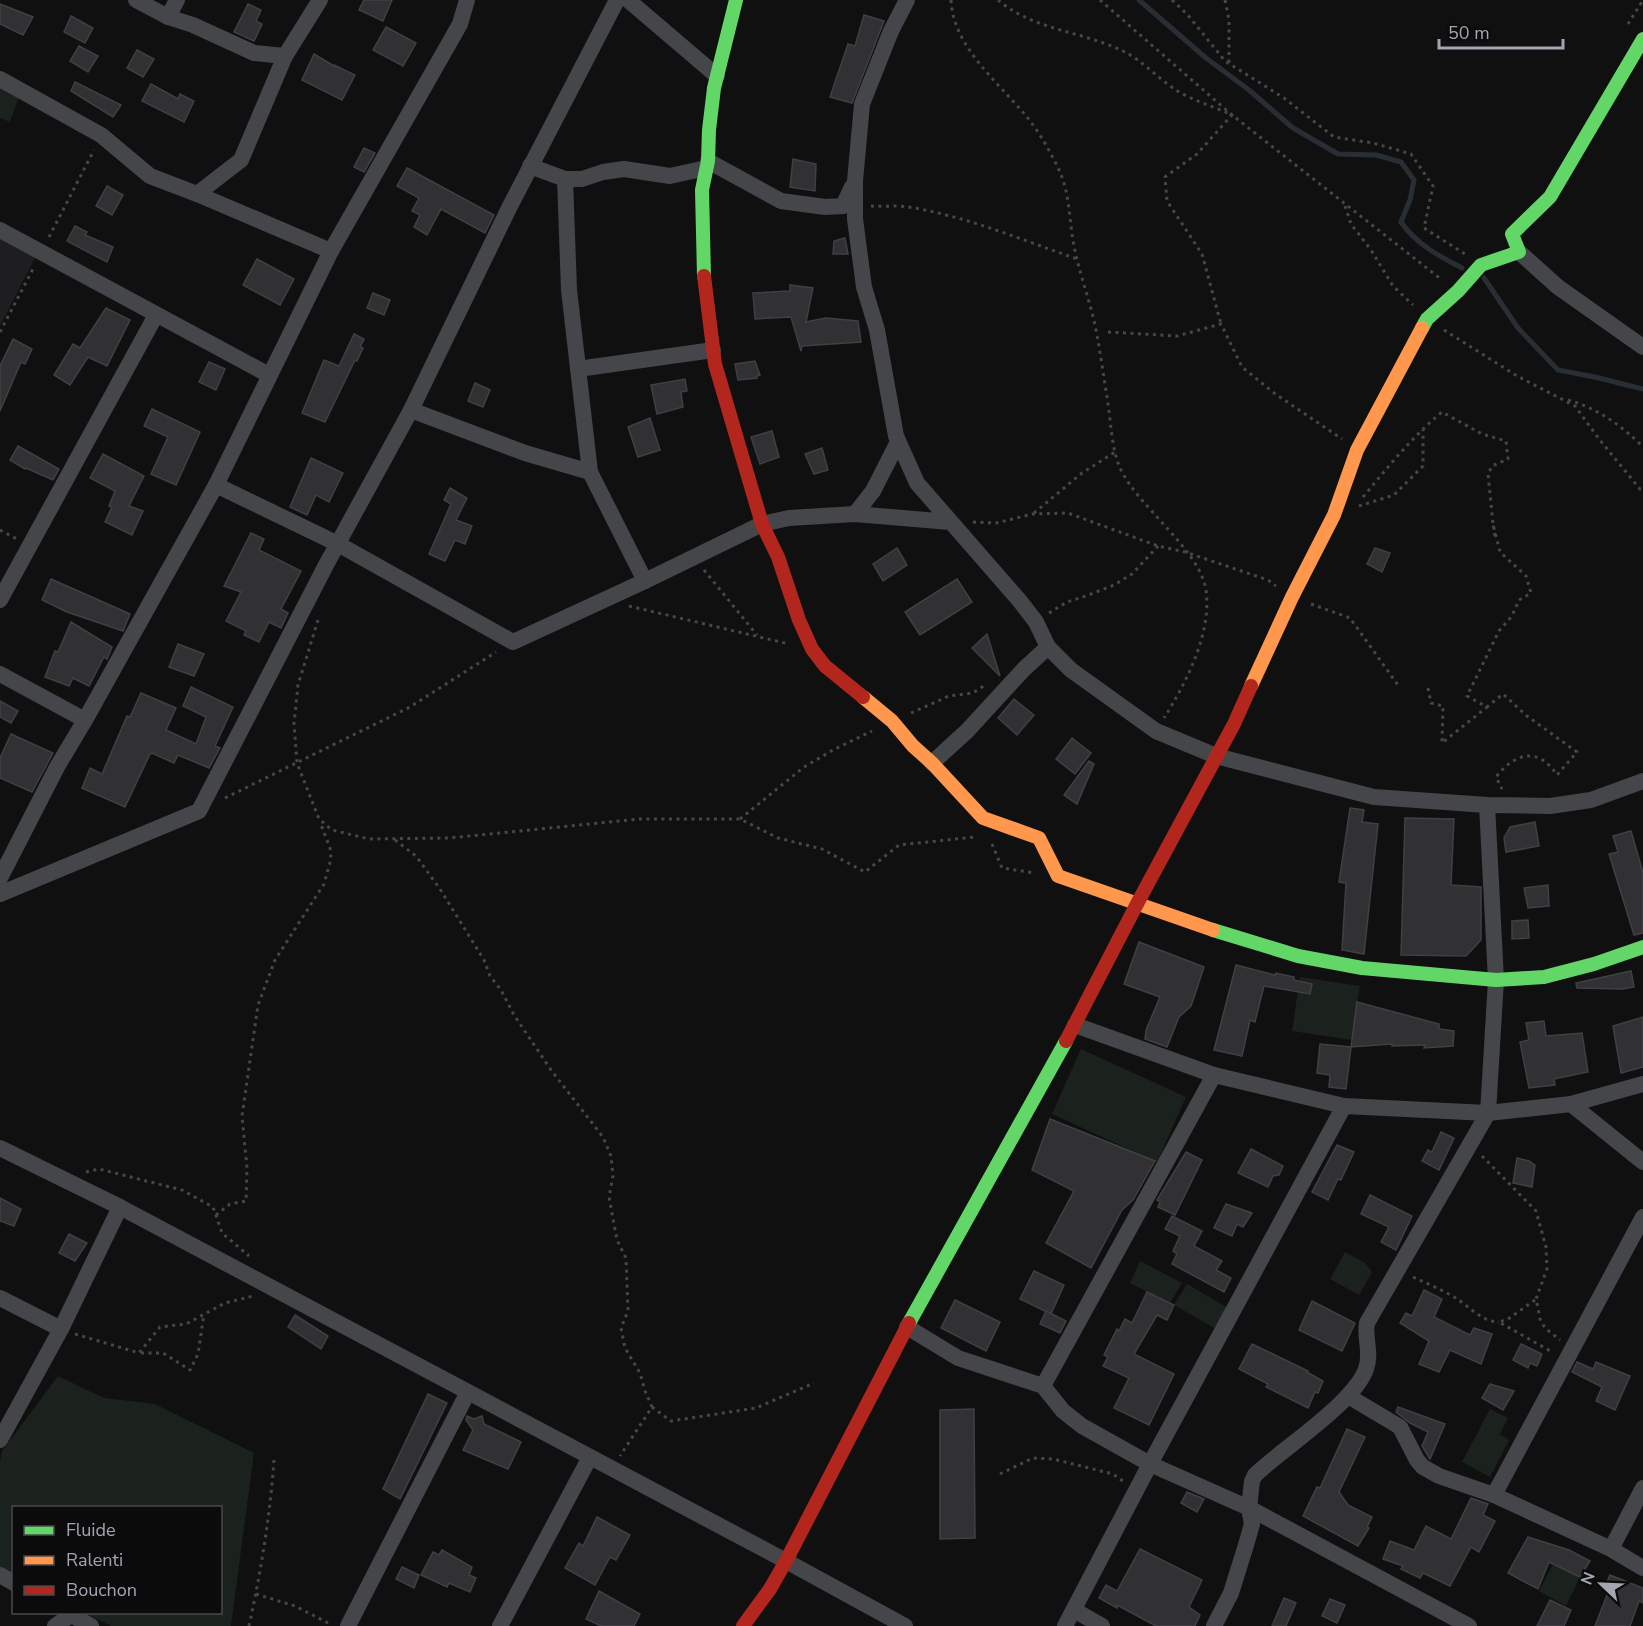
<svg xmlns="http://www.w3.org/2000/svg" width="1643" height="1626" font-family="'Nunito Sans',sans-serif">
  <rect width="100%" height="100%" fill="#101011"/>
  <polygon fill="#1e1d1f" points="0,232 38,252 0,326"/>
  <g fill="#1b211d">
    <polygon points="0,85 20,94 10,122 0,118"/>
    <polygon points="1300,977 1360,986 1352,1040 1292,1031"/>
    <polygon points="1081,1049 1186,1097 1157,1162 1052,1114"/>
    <polygon points="1345,1252 1365,1263 1372,1272 1359,1295 1330,1279"/>
    <polygon points="1140,1261 1182,1283 1170,1303 1130,1283"/>
    <polygon points="1187,1284 1233,1311 1221,1332 1174,1305"/>
    <polygon points="58,1376 104,1398 155,1404 254,1453 231,1626 111,1626 85,1613 220,1612 220,1508 14,1508 13,1574 0,1567 0,1461 2,1451"/>
    <polygon points="1490,1409 1508,1418 1500,1434 1509,1440 1490,1477 1462,1462"/>
    <polygon points="1562,1547 1571,1550 1566,1562 1580,1577 1566,1606 1539,1591"/>
  </g>
  <g fill="none" stroke-linecap="round" stroke-linejoin="round">
    <g stroke="#292e35" stroke-width="5">
      <path d="M 1139,0 L 1206,58 L 1249,90 L 1293,128 L 1338,154 L 1376,155 L 1401,162 L 1414,180 L 1410,200 L 1401,222 C 1416,244 1439,256 1462,268"/>
      <polyline points="1484,278 1518,328 1558,370 1595,377 1643,389"/>
    </g>
  </g>
  <g fill="#313133" stroke="#404044" stroke-width="1.5">
    <polygon points="364,0 392,0 383,21 359,10"/>
    <polygon points="0,4 33,17 23,35 0,24"/>
    <polygon points="248,4 261,10 256,21 262,24 254,41 234,32"/>
    <polygon points="864,15 884,21 852,103 830,97 848,44 855,46"/>
    <polygon points="71,16 93,28 85,43 64,32"/>
    <polygon points="386,27 416,43 403,66 373,50"/>
    <polygon points="79,46 98,56 88,72 70,61"/>
    <polygon points="137,50 154,59 143,77 127,68"/>
    <polygon points="314,54 334,66 334,65 355,75 342,100 302,80"/>
    <polygon points="75,82 121,105 113,117 71,91"/>
    <polygon points="151,84 178,99 180,94 194,101 184,122 142,101"/>
    <polygon points="364,148 375,153 364,172 354,167"/>
    <polygon points="793,159 816,164 815,191 790,187"/>
    <polygon points="407,168 494,215 485,233 441,209 427,235 414,227 420,215 412,211 419,198 397,186"/>
    <polygon points="107,186 123,195 112,215 96,206"/>
    <polygon points="75,226 87,232 85,235 113,247 107,262 67,241"/>
    <polygon points="845,238 848,254 833,254 834,241"/>
    <polygon points="257,259 294,279 280,305 243,285"/>
    <polygon points="790,285 813,288 806,322 826,318 858,321 861,342 802,346 801,351 791,317 755,319 753,293 790,291"/>
    <polygon points="373,293 390,300 384,315 367,308"/>
    <polygon points="106,308 130,320 107,366 88,357 70,385 54,375 73,344 80,348"/>
    <polygon points="354,334 364,339 360,347 363,348 357,361 355,360 325,422 302,413 324,360 339,366"/>
    <polygon points="13,339 32,349 25,364 21,362 0,411 0,366"/>
    <polygon points="755,361 760,375 757,376 757,378 738,380 735,364"/>
    <polygon points="209,362 225,369 216,390 199,382"/>
    <polygon points="685,379 687,391 681,392 683,407 657,414 651,385"/>
    <polygon points="475,383 490,390 483,407 468,401"/>
    <polygon points="152,409 200,432 176,485 151,474 168,437 144,426"/>
    <polygon points="650,418 660,450 638,457 628,427"/>
    <polygon points="772,431 779,457 760,464 751,437"/>
    <polygon points="18,446 59,469 53,480 26,468 25,469 10,460"/>
    <polygon points="822,448 828,470 814,474 805,454"/>
    <polygon points="103,454 144,476 129,506 143,511 132,535 105,522 112,507 109,506 115,491 90,478"/>
    <polygon points="311,458 343,473 329,502 316,495 307,515 290,507"/>
    <polygon points="450,488 467,498 456,520 472,526 465,544 455,540 445,561 429,554 451,504 444,500"/>
    <polygon points="251,533 264,539 259,550 301,571 281,609 288,613 281,628 269,622 259,642 244,635 246,631 226,621 241,592 224,586"/>
    <polygon points="897,548 907,565 883,581 873,564"/>
    <polygon points="1375,548 1390,553 1382,572 1367,564"/>
    <polygon points="51,579 130,614 123,631 67,612 42,600"/>
    <polygon points="957,579 972,602 920,635 905,612"/>
    <polygon points="71,622 112,647 107,659 104,657 89,686 73,678 69,686 45,677 55,651 58,652"/>
    <polygon points="987,634 1000,676 972,648"/>
    <polygon points="178,644 204,654 194,676 169,667"/>
    <polygon points="191,687 233,707 215,746 220,748 209,768 178,755 174,763 152,753 150,754 125,807 82,788 90,768 102,774 127,716 130,717 141,693 176,708 166,730 196,744 206,717 183,706"/>
    <polygon points="1014,699 1034,715 1017,735 998,718"/>
    <polygon points="0,701 18,711 11,723 0,717"/>
    <polygon points="11,734 53,753 32,792 0,778 0,758"/>
    <polygon points="1072,738 1091,753 1075,774 1056,759"/>
    <polygon points="1089,761 1094,764 1077,804 1064,795"/>
    <polygon points="1350,808 1364,810 1362,822 1378,824 1364,954 1342,950 1346,883 1339,882"/>
    <polygon points="1405,818 1454,819 1451,885 1481,887 1481,940 1466,956 1401,955"/>
    <polygon points="1535,822 1539,846 1506,852 1504,838 1510,827"/>
    <polygon points="1631,831 1643,873 1643,933 1634,935 1609,854 1618,852 1613,836"/>
    <polygon points="1548,885 1549,906 1528,908 1524,888"/>
    <polygon points="1528,920 1529,938 1512,939 1512,921"/>
    <polygon points="1139,942 1204,967 1191,1006 1179,1017 1167,1047 1145,1039 1146,1030 1160,997 1124,984"/>
    <polygon points="1236,965 1275,975 1276,973 1294,977 1294,980 1312,984 1310,994 1264,986 1255,1022 1250,1020 1242,1056 1214,1050"/>
    <polygon points="1631,971 1634,987 1623,989 1577,988 1576,983"/>
    <polygon points="1357,1002 1439,1024 1439,1029 1454,1031 1453,1046 1424,1048 1425,1045 1392,1046 1392,1044 1351,1047"/>
    <polygon points="1643,1017 1643,1067 1621,1073 1613,1026"/>
    <polygon points="1544,1021 1546,1036 1582,1033 1588,1072 1554,1079 1555,1085 1529,1088 1520,1042 1529,1040 1526,1023"/>
    <polygon points="1320,1044 1351,1047 1346,1089 1329,1087 1330,1075 1317,1073"/>
    <polygon points="1050,1119 1155,1161 1133,1200 1122,1210 1091,1268 1046,1243 1074,1191 1032,1170"/>
    <polygon points="1441,1132 1454,1138 1439,1170 1422,1161 1428,1150 1432,1152"/>
    <polygon points="1337,1145 1354,1152 1341,1180 1338,1179 1328,1200 1312,1192"/>
    <polygon points="1251,1149 1283,1166 1279,1175 1273,1176 1268,1187 1238,1173"/>
    <polygon points="1186,1152 1202,1160 1175,1215 1158,1207 1160,1202 1157,1200"/>
    <polygon points="1517,1158 1529,1161 1535,1165 1532,1187 1513,1183"/>
    <polygon points="1370,1195 1412,1216 1396,1250 1381,1242 1389,1227 1361,1214"/>
    <polygon points="0,1198 21,1209 14,1226 0,1221"/>
    <polygon points="1226,1204 1252,1213 1243,1227 1237,1224 1232,1236 1214,1228"/>
    <polygon points="1172,1216 1202,1231 1194,1246 1222,1261 1216,1270 1231,1278 1224,1292 1172,1264 1177,1254 1173,1251 1180,1236 1165,1229"/>
    <polygon points="69,1234 87,1243 75,1261 59,1253"/>
    <polygon points="1034,1271 1064,1285 1051,1314 1020,1299"/>
    <polygon points="1424,1290 1442,1299 1434,1317 1470,1335 1474,1328 1492,1334 1481,1364 1450,1350 1439,1372 1419,1364 1429,1341 1400,1323 1406,1313 1412,1316"/>
    <polygon points="1147,1292 1174,1305 1167,1320 1157,1315 1134,1354 1174,1374 1149,1425 1114,1408 1129,1378 1103,1366 1108,1357 1104,1355 1117,1329 1119,1331 1125,1319 1132,1323"/>
    <polygon points="955,1300 1000,1322 986,1351 941,1328"/>
    <polygon points="1312,1301 1355,1323 1342,1351 1299,1330"/>
    <polygon points="1046,1311 1066,1321 1060,1333 1040,1324"/>
    <polygon points="295,1315 328,1336 321,1349 288,1327"/>
    <polygon points="1252,1344 1308,1371 1307,1372 1323,1381 1318,1393 1315,1392 1308,1408 1266,1387 1268,1384 1239,1369"/>
    <polygon points="1521,1344 1542,1354 1537,1366 1530,1363 1528,1368 1513,1360"/>
    <polygon points="1577,1362 1593,1369 1596,1362 1630,1376 1615,1410 1596,1401 1602,1387 1572,1372"/>
    <polygon points="1490,1384 1514,1391 1503,1410 1482,1398"/>
    <polygon points="428,1394 447,1403 400,1499 383,1489"/>
    <polygon points="1398,1407 1445,1424 1430,1459 1422,1446 1428,1432 1410,1423 1396,1412"/>
    <polygon points="974,1409 975,1538 940,1539 940,1410"/>
    <polygon points="467,1416 474,1419 482,1416 484,1424 521,1442 508,1469 463,1450 473,1430 466,1420"/>
    <polygon points="1347,1429 1365,1437 1339,1492 1348,1505 1372,1517 1367,1527 1369,1528 1358,1546 1303,1516 1317,1487 1320,1488"/>
    <polygon points="1187,1492 1204,1499 1197,1512 1181,1503"/>
    <polygon points="1471,1498 1488,1504 1483,1515 1495,1521 1479,1552 1471,1547 1450,1586 1423,1573 1420,1578 1401,1569 1403,1566 1383,1559 1390,1541 1414,1550 1426,1526 1451,1539"/>
    <polygon points="597,1517 630,1535 616,1560 610,1557 595,1585 565,1568 579,1543 583,1546"/>
    <polygon points="1528,1537 1569,1550 1590,1561 1580,1577 1549,1562 1538,1589 1508,1573"/>
    <polygon points="1140,1549 1202,1580 1189,1607 1200,1615 1195,1626 1156,1626 1117,1605 1117,1608 1099,1598 1106,1585 1117,1591"/>
    <polygon points="442,1550 472,1567 469,1575 476,1578 470,1592 449,1583 447,1587 421,1575 433,1552 439,1555"/>
    <polygon points="402,1567 419,1575 414,1588 396,1579"/>
    <polygon points="1610,1575 1643,1588 1643,1603 1639,1601 1630,1626 1595,1626 1609,1590 1610,1586 1606,1584"/>
    <polygon points="599,1591 640,1614 634,1626 601,1626 586,1619"/>
    <polygon points="1284,1598 1296,1603 1286,1626 1272,1626"/>
    <polygon points="1330,1599 1345,1605 1337,1623 1322,1616"/>
    <polygon points="1550,1600 1571,1610 1564,1626 1537,1626"/>
  </g>
  <g fill="none" stroke-linecap="round" stroke-linejoin="round">
    <g stroke="#47474b" stroke-width="3" stroke-dasharray="3 4.5" stroke-linecap="butt">
      <path d="M 951,0 C 953,44 993,78 1020,109 C 1036,126 1049,149 1059,170 C 1070,193 1069,221 1074,246 C 1079,272 1089,298 1095,325 C 1100,349 1103,373 1107,397 C 1111,420 1111,447 1120,468 C 1138,507 1200,550 1206,590 C 1212,633 1186,683 1164,718"/>
      <path d="M 998,0 C 1035,31 1083,31 1125,52 C 1142,61 1157,77 1173,88 C 1190,100 1213,106 1232,115 L 1197,154 L 1165,177 L 1167,201 L 1202,254 L 1221,324"/>
      <polyline points="1100,0 1232,115 1442,280"/>
      <polyline points="1172,0 1187,14 1225,61 1284,98 1334,137 1373,143 1411,154 1433,186 1424,228 1465,254"/>
      <polyline points="1225,0 1229,20 1229,63"/>
      <polyline points="1628,24 1643,0"/>
      <path d="M 871,206 C 883,207 897,205 908,207 C 966,216 1022,240 1077,259"/>
      <polyline points="1345,206 1351,224 1371,250 1393,286 1413,305"/>
      <polyline points="49,237 94,150"/>
      <polyline points="1444,330 1517,376 1575,406 1599,439 1640,489 1643,489"/>
      <polyline points="0,332 34,267"/>
      <polyline points="1108,332 1177,336 1221,324 1242,367 1274,393 1342,439"/>
      <path d="M 1568,400 C 1597,408 1621,425 1643,447"/>
      <path d="M 1363,497 C 1388,467 1412,437 1442,412 L 1482,434 L 1506,441 L 1508,459 L 1492,466 L 1488,474 L 1493,524"/>
      <polyline points="1359,506 1394,495 1423,466 1423,430"/>
      <polyline points="1034,513 1082,473 1115,452"/>
      <polyline points="973,522 996,523 1033,514 1068,513 1158,546 1185,552 1268,580 1276,586"/>
      <polyline points="0,530 17,539"/>
      <path d="M 1495,536 L 1493,524 L 1500,552 L 1526,576 L 1531,593 L 1519,600 L 1512,616 L 1499,631 L 1467,696 L 1487,707 L 1503,694 L 1527,716 L 1577,752 L 1557,775 C 1538,746 1515,753 1496,777 L 1502,789"/>
      <polyline points="704,570 757,635"/>
      <polyline points="1311,604 1350,618 1400,688"/>
      <polyline points="629,606 789,644"/>
      <polyline points="1049,613 1067,602 1086,596 1114,585 1132,574 1158,546"/>
      <polyline points="318,620 298,685 294,724 297,763 319,819 332,830 369,839 449,838 639,819 740,819 778,838 822,849 865,872 899,845 975,837"/>
      <polyline points="1428,688 1431,703 1443,706 1442,743 1487,707"/>
      <polyline points="911,713 949,696 973,693 985,685"/>
      <polyline points="225,798 410,707 496,652"/>
      <polyline points="740,819 804,767 833,750 872,731"/>
      <polyline points="395,840 416,856 440,889 484,960 490,976 501,990 514,1015 551,1070 603,1137 611,1156 613,1176 609,1197 617,1240 626,1258 628,1311 621,1328 625,1348 640,1373 645,1391 652,1407 620,1456"/>
      <polyline points="992,844 1002,868 1035,873"/>
      <polyline points="1482,1156 1536,1211 1546,1247 1547,1269 1536,1299 1538,1308 1540,1319 1545,1328 1560,1340"/>
      <polyline points="86,1172 99,1169 182,1190 213,1207 222,1233 249,1256"/>
      <polyline points="216,1215 230,1204 246,1201 247,1168 242,1116 258,1005 275,960 324,884 331,859 330,848 320,822"/>
      <path d="M 1413,1277 C 1428,1284 1443,1290 1457,1299 C 1470,1307 1482,1322 1499,1322"/>
      <polyline points="1535,1300 1508,1319 1499,1322 1552,1352"/>
      <polyline points="75,1334 139,1353 160,1327 186,1324 225,1303 253,1296"/>
      <polyline points="141,1353 163,1353 190,1370 198,1354 204,1314"/>
      <polyline points="652,1407 671,1421 756,1408 814,1383"/>
      <polyline points="1000,1474 1033,1458 1053,1459 1113,1474 1124,1482"/>
      <polyline points="256,1594 295,1606 332,1625"/>
      <path d="M 249,1626 C 261,1571 270,1516 274,1460"/>
    </g>
    <g stroke="#45464a" stroke-width="16">
      <polyline points="136,0 168,17 193,25 254,53 285,56"/>
      <polyline points="628,0 717,76"/>
      <polyline points="907,0 891,31 862,104 855,181 855,219 864,287 877,330 896,436 917,483 1019,600 1036,622 1048,647 1071,670 1156,731 1216,756 1374,797 1487,805 1550,806 1591,800 1643,781"/>
      <polyline points="168,17 177,0"/>
      <polyline points="0,79 101,135 150,176 197,194 331,251"/>
      <polyline points="708,161 781,201 825,207 843,206 852,187"/>
      <polyline points="530,166 565,179 582,179 603,172 624,169 670,176 706,168"/>
      <polyline points="565,179 569,290 590,472 645,581"/>
      <polyline points="197,194 241,160 285,56 320,0"/>
      <polyline points="0,230 269,375"/>
      <polyline points="1519,252 1558,287 1643,347"/>
      <polyline points="578,369 713,350"/>
      <polyline points="411,410 525,453 590,472"/>
      <polyline points="216,485 338,544 513,642 645,581 762,524 789,518 855,514 950,522"/>
      <polyline points="855,514 873,491 898,442"/>
      <polyline points="0,600 156,315"/>
      <polyline points="0,674 85,720"/>
      <polyline points="932,763 967,731 1024,669 1048,647"/>
      <polyline points="0,878 57,767 85,720 216,485 331,251 460,24 467,0"/>
      <polyline points="0,894 199,811 326,565 411,410 509,208 617,0"/>
      <polyline points="1075,1025 1214,1075 1344,1106 1488,1113 1571,1104 1643,1084"/>
      <polyline points="1571,1104 1643,1162"/>
      <polyline points="0,1148 120,1207 786,1561 905,1626"/>
      <polyline points="0,1298 61,1329"/>
      <polyline points="907,1327 958,1358 1043,1386 1063,1411 1082,1426 1150,1464 1249,1508 1469,1626"/>
      <polyline points="1043,1386 1214,1075"/>
      <polyline points="1348,1396 1400,1427 1417,1460 1423,1467 1439,1476 1494,1495 1611,1549 1643,1568"/>
      <polyline points="0,1440 61,1329 120,1207"/>
      <polyline points="1494,1495 1643,1217"/>
      <polyline points="1611,1549 1643,1488"/>
      <polyline points="0,1575 14,1583"/>
      <polyline points="1074,1610 1102,1626"/>
      <polyline points="66,1612 91,1626"/>
      <polyline points="55,1626 71,1615"/>
      <polyline points="348,1626 468,1392"/>
      <polyline points="500,1626 590,1457"/>
      <polyline points="1065,1626 1150,1464 1344,1106"/>
      <path d="M 1214,1626 L 1231,1593 L 1246,1545 L 1252,1524 L 1249,1508 L 1252,1481 L 1255,1475 C 1283,1448 1354,1403 1366,1369 C 1372,1353 1364,1338 1367,1323 L 1488,1113 L 1496,980 L 1487,805"/>
    </g>
    <g stroke="#63d668" stroke-width="14">
      <polyline points="704,276 702,190 708,161 709,130 714,88 736,0"/>
      <polyline points="1422,328 1427,319 1458,291 1481,265 1519,252 1512,234 1550,197 1643,39"/>
      <polyline points="1213,930 1298,956 1362,968 1496,980 1544,977 1594,964 1643,947"/>
      <polyline points="909,1323 1066,1041"/>
    </g>
    <g stroke="#ff974d" stroke-width="14">
      <polyline points="1251,686 1292,597 1334,515 1357,450 1422,328"/>
      <polyline points="863,697 892,721 913,746 932,763 983,818 1039,838 1058,876 1213,930"/>
    </g>
    <g stroke="#b3261e" stroke-width="14">
      <polyline points="704,276 715,364 762,524 778,557 799,620 812,649 825,666 863,697"/>
      <polyline points="1066,1041 1138,902 1234,724 1251,686"/>
      <polyline points="743,1626 770,1589 786,1561 909,1323"/>
    </g>
  </g>
  <rect x="12" y="1506" width="210" height="108" fill="#0c0b0c" stroke="#48494e" stroke-width="1.5"/>
  <rect x="24" y="1526" width="30" height="9" fill="#63d668" stroke="#48494e" stroke-width="1.5"/>
  <text x="66" y="1536" font-size="18" fill="#a3a5b1">Fluide</text>
  <rect x="24" y="1556" width="30" height="9" fill="#ff974d" stroke="#48494e" stroke-width="1.5"/>
  <text x="66" y="1566" font-size="18" fill="#a3a5b1">Ralenti</text>
  <rect x="24" y="1586" width="30" height="9" fill="#b3261e" stroke="#48494e" stroke-width="1.5"/>
  <text x="66" y="1596" font-size="18" fill="#a3a5b1">Bouchon</text>
  <g transform="translate(1601 1584) rotate(293)" stroke="#0c0b0c" stroke-width="4.5" paint-order="stroke">
  <path d="M0-4.5L10 22L0 15L-10 22Z" fill="#a3a5b1"/>
  <text y="-9" font-size="16" font-weight="bold" text-anchor="middle" fill="#a3a5b1">N</text>
  </g>
  <path d="M1439 39v9h124v-9" fill="none" stroke="#a3a5b1" stroke-width="3"/>
  <text x="1448" y="39" font-size="18" fill="#a3a5b1" stroke="#0c0b0c" stroke-width="4.5" paint-order="stroke">50 m</text>
</svg>
